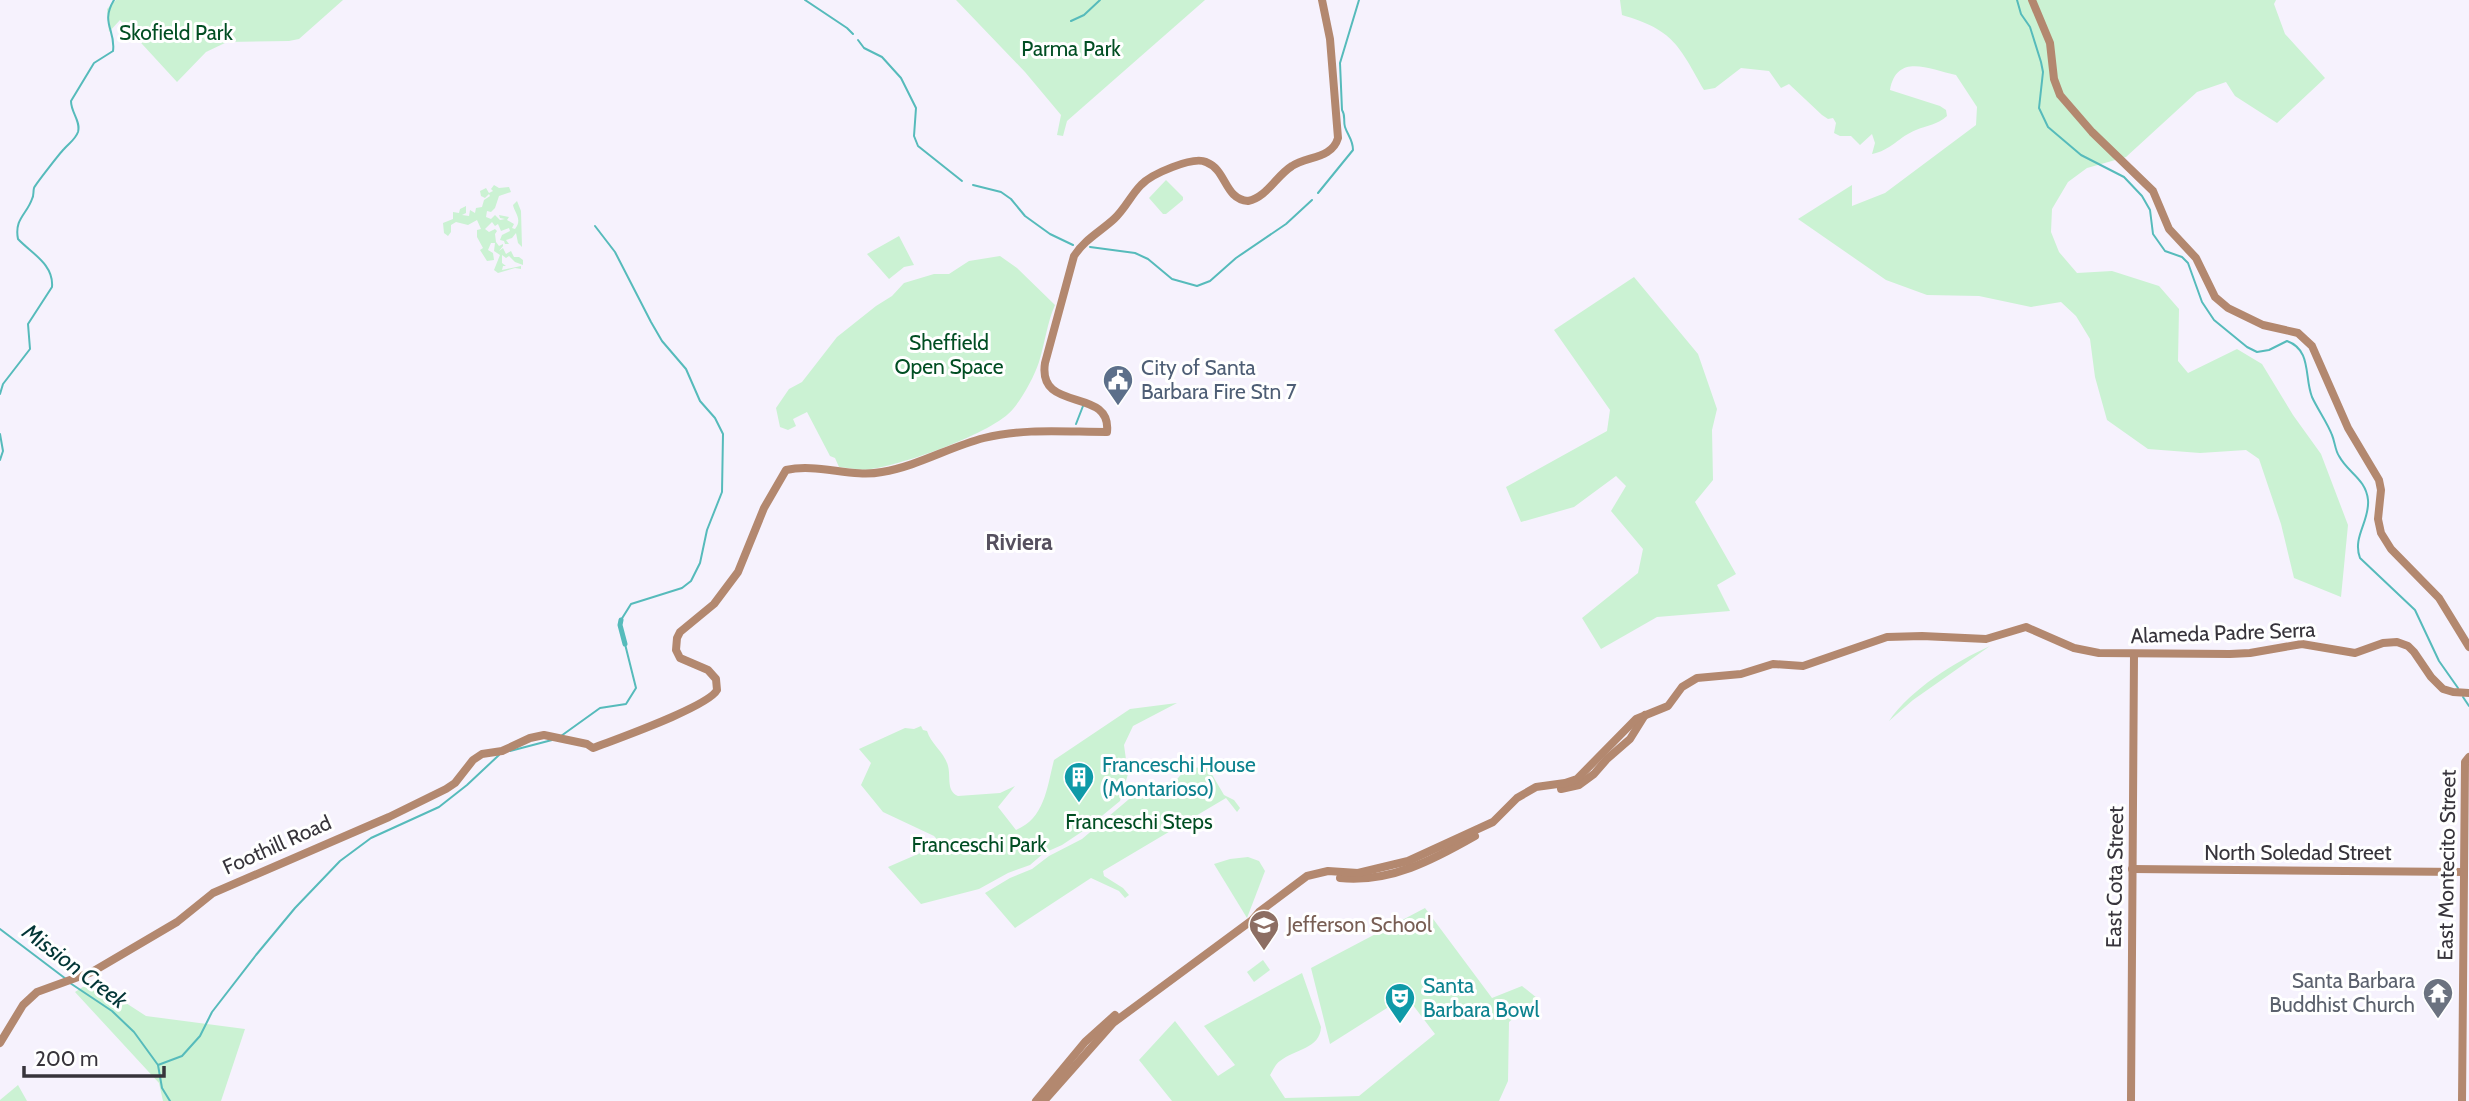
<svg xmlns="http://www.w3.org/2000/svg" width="2469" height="1101" font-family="Cabin,sans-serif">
  <rect width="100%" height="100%" fill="#f6f2fd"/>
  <g fill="#cbf2d3">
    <polygon points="116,0 343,0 299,39 289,41 227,42 206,52 177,82 120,20 109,32 107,9"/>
    <polygon points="956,0 1205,0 1067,121 1063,136 1057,135 1061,115 1025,72"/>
    <path d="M 1620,0 L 2276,0 L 2274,4 L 2285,34 L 2325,78 L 2277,123 L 2235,96 L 2226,82 L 2197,92 L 2126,157 L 2087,168 L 2068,182 L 2052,209 L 2051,232 L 2059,252 L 2077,273 L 2112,271 L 2159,286 L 2179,309 L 2178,361 L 2188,373 L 2237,349 L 2262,364 L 2293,415 L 2321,454 L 2348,525 L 2341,597 L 2294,578 L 2281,524 L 2259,459 L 2246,450 L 2200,453 L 2148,449 L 2107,420 L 2095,377 L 2090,339 L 2076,316 L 2061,302 L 2031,307 L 1979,296 L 1927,295 L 1886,280 L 1798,219 L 1852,185 L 1852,206 L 1885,193 L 1976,125 L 1977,107 L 1956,75 C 1930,70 1897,52 1890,90 L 1940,106 L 1946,110 L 1947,116 C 1937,125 1928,125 1916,130 C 1900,136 1890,151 1872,154 L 1875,143 L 1872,134 L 1860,145 L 1851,136 L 1840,136 L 1834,133 L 1836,123 L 1833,118 L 1828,119 L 1822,115 L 1789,84 L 1781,88 L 1769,71 L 1741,68 L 1715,88 L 1704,90 C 1679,46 1674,30 1622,15 Z"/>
    <polygon points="1166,180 1183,197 1183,200 1166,214 1163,214 1149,198"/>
    <path d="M 494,185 L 499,188 L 509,187 L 511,192 L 499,196 L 495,208 L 491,212 L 487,211 L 486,217 L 491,219 L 495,215 L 500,220 L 505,219 L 500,218 L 499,215 L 509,217 L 507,220 L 514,224 L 512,228 L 515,229 C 523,219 514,212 513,205 L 517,201 L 521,211 L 522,247 L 518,243 L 516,233 L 512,238 L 506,240 L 509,244 L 505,244 L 504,241 L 500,240 L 502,235 L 510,231 L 509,228 L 501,231 L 498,224 L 495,226 L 492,222 L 485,229 L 489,232 L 495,229 L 497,231 L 495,234 L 496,242 L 499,246 L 503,244 L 503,246 L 499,251 L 503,248 L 506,254 L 511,251 L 514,257 L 519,257 L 523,260 L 523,265 L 515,262 L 509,256 L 506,258 L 502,255 L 502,263 L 506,266 L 503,266 L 502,270 L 521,266 L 521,269 L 515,268 L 498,273 L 494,270 L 500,255 L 494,251 L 495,243 L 491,243 L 488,250 L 493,253 L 494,260 L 487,261 L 480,250 L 483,248 L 477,237 L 477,230 L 481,229 L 477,220 L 468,225 L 456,222 L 451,225 L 451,232 L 448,236 L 444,233 L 443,223 L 453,219 L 453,212 L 459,213 L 460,209 L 466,206 L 466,213 L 462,215 L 469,216 L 470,210 L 475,213 L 476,208 L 482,207 L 484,200 L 490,196 L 489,194 L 485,198 L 481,196 L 480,191 L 486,188 L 489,193 L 493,191 L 491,189 Z"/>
    <polygon points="899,236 914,265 904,267 889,279 867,254"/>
    <path d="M 1000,256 L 1017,268 L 1055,305 C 1047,323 1045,343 1039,362 C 1034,377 1023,397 1013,409 C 994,433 902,465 871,469 C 861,471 849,468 839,467 L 835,458 L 830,456 L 807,412 L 793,419 L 796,426 L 788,430 L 780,427 L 776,408 L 789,389 L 802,382 L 837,337 L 876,306 L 892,296 L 904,283 L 934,274 L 949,274 L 969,261 Z"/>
    <polygon points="1634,277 1698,354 1717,409 1712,430 1713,480 1695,502 1736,574 1717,585 1730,611 1657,617 1601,649 1582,618 1638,573 1643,549 1611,511 1626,486 1616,476 1574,507 1521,522 1506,487 1607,431 1610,410 1554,330"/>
    <path d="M 1990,646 L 1913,700 L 1889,721 C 1911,689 1955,662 1990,646 Z"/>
    <path d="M 1177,703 L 1133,726 L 1124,745 L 1128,774 L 1120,801 L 1086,829 L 1062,845 L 1044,853 L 1030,865 L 1008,873 L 979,889 L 921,904 L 888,867 L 941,844 L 934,836 L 883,812 L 861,785 L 871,763 L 859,749 L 905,728 L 914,729 L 921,726 L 923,730 L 927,731 C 931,744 945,753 948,766 C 951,777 946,791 958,796 L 1000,793 L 1015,786 L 998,807 L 1016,830 C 1045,818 1047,787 1054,760 L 1130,709 Z"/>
    <path d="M 1190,765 L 1195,768 L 1207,766 L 1224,795 L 1234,800 L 1240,808 L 1237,812 L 1226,798 L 1103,871 L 1104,876 L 1123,888 L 1129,895 L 1125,898 L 1119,891 L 1091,878 L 1015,928 L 985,893 L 1010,878 L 1032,869 L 1049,856 L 1082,839 L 1135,794 C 1158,807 1175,780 1190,765 Z"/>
    <polygon points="1248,857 1259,861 1265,871 1247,918 1214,864 1230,859"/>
    <path d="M 1425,908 L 1492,998 L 1522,986 L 1537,998 L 1509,1022 L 1508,1081 L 1499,1101 L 1172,1101 L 1139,1060 L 1175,1021 L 1218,1076 L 1235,1065 L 1204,1026 L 1302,973 L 1321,1027 C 1320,1049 1295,1049 1280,1061 C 1275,1064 1273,1071 1270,1075 L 1285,1098 L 1359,1096 L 1435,1034 L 1406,996 L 1330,1044 L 1311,968 Z"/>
    <polygon points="1263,960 1270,970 1254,982 1247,972"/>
    <polygon points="92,981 146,1016 245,1029 221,1101 163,1101 159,1083 75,992"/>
    <polygon points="18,1085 27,1101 0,1101 0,1100"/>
  </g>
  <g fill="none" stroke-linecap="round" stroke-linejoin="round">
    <g stroke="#56bbbb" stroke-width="2">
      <polyline points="805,0 847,28 853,34"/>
      <path d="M 2017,0 L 2021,14 L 2030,27 L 2041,62 L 2043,72 L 2039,108 L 2048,127 L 2081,155 L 2124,177 L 2142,196 L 2150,210 L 2153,234 L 2165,251 L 2182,257 L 2188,263 L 2202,302 L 2214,320 L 2247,347 L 2257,352 L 2269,350 L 2287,341 C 2312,350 2304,377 2312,397 C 2318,410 2327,422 2332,435 C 2335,442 2335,450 2339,456 C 2348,473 2366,479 2368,500 C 2370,521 2352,537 2360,558 L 2415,610 L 2439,661 L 2458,688"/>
      <polyline points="1071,21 1084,15 1100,0"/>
      <polyline points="858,40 864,48 882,57 901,78 916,108 914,136 918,146 962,181"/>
      <polyline points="973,185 1001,192 1011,199 1025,216 1050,234 1073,245"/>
      <path d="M 1318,193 L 1353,150 C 1353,140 1348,136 1345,127 C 1343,121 1346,116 1342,110 L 1340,63 L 1359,0"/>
      <polyline points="595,226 615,252 651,322 662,341 686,369 700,401 715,418 723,434 722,492 707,530 700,563 691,581 682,588 631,604 621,620"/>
      <polyline points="1090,247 1135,253 1148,259 1172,279 1197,286 1210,281 1236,258 1286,224 1312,200"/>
      <path d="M 0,394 L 3,384 L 30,349 L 28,324 L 52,287 C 54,264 31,253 18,239 C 14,219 27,214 32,199 C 34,196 33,192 34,188 C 35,185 60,153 64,149 C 69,143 75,140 78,132 C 81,121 71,113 71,101 L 94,63 L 113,51 C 116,30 100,23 114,0"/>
      <polyline points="1076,424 1083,406"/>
      <polyline points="0,434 3,451 0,460"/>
      <polyline points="2463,697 2469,706"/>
      <polyline points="561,736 600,708 626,704 636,688 625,644"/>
      <polyline points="510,751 552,740"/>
      <polyline points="0,929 66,979"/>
      <polyline points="70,983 112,1011 134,1032 158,1065 162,1088 170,1101"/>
      <polyline points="158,1065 182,1056 200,1036 212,1012 256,955 295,908 340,861 371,838 439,807 467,785 499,755"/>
    </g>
    <polyline stroke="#56bbbb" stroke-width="5" points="621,620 620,625 625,644"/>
    <g stroke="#b3886f" stroke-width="8">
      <polyline points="2032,0 2050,43 2054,79 2060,95 2092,132 2153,191 2169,229 2196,258 2215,297 2228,308 2263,325 2298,333 2312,346 2348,428 2379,480 2381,490 2378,519 2381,533 2391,549 2439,598 2469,647"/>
      <polyline points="1561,789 1579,785 1594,774 1607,759 1630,739 1645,715"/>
      <polyline points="2132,869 2464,872"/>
      <path d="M 1340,878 C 1390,883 1433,860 1475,836"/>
      <polyline points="1253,919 1259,912 1307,876 1328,871 1358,873 1408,861 1493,822 1517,798 1536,787 1565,783 1577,779 1636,719 1668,706 1682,687 1697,678 1741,674 1773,664 1803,666 1887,637 1922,636 1986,639 2026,627 2074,648 2099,653 2230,654 2250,653 2302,644 2355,653 2383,643 2397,642 2408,646 2414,652 2431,677 2443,689 2453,692 2469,693"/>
      <path d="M 0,1043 L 23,1005 L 37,992 L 92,972 L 177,922 L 213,893 L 389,817 L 446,789 L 455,783 L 473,760 L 482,754 L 502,751 L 530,738 L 544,735 L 587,744 L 593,748 C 616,739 708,707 717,690 L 716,679 L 708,670 L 680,658 L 676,650 L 677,638 L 680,632 L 714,604 L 738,572 L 764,508 L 786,470 C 818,463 851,478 882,472 C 918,466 949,447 984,438 C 1023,428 1066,432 1107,432 C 1112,386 1037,414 1045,363 L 1074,256 C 1084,240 1101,231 1114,219 C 1125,209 1131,195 1141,185 C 1151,174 1193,156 1206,162 C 1227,170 1224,199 1248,201 C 1267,197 1276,176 1292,166 C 1307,156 1332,159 1338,138 L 1330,39 L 1322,0"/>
      <polyline points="1036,1101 1085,1042 1115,1015"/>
      <polyline points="1044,1101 1113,1023 1255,918"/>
      <polyline points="2131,1101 2134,654"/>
      <polyline points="2462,1101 2465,762 2469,757"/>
    </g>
  </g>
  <defs>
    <g id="civic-pin" transform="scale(1.575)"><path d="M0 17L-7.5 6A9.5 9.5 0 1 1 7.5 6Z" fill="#5c6f8a" stroke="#fff"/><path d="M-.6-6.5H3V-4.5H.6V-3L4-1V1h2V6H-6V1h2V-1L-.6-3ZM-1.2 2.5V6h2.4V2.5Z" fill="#fff"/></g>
    <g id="building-pin" transform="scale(1.575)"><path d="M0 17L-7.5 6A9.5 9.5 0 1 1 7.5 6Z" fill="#0f9aa8" stroke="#fff"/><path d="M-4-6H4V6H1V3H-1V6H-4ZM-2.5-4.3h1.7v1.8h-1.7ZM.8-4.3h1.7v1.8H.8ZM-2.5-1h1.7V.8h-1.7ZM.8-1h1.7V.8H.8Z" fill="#fff"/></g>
    <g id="school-pin" transform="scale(1.575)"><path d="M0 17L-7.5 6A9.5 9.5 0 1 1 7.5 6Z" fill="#8d6e63" stroke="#fff"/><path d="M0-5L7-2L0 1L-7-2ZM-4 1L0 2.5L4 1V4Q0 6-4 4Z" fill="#fff"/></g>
    <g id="temple-pin" transform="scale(1.575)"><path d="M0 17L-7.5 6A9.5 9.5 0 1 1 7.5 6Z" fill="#6b7280" stroke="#fff"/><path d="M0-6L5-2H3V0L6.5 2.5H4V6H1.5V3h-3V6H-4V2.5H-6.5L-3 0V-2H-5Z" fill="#fff"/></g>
    <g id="theatre-pin" transform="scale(1.575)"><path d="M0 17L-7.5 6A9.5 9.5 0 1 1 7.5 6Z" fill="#0f9aa8" stroke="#fff"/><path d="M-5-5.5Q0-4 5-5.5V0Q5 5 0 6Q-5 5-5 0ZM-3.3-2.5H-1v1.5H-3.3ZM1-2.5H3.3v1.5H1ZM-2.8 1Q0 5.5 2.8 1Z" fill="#fff"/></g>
  </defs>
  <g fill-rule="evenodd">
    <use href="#civic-pin" x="1118" y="380"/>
    <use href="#building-pin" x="1079" y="777"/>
    <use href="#school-pin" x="1264" y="925"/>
    <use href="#temple-pin" x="2438" y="993"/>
    <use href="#theatre-pin" x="1400" y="998"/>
  </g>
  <g text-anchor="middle" stroke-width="6" stroke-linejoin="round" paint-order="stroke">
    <g font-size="21" fill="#014e23" stroke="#fff">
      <text x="176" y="40">Skofield Park</text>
      <text x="1071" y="56">Parma Park</text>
      <text x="949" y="350">Sheffield<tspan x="949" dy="24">Open Space</tspan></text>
      <text x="1139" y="829">Franceschi Steps</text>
      <text x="979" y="852">Franceschi Park</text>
    </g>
    <g font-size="21" fill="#4e5e75" stroke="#fff" text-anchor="start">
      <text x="1141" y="375">City of Santa<tspan x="1141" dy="24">Barbara Fire Stn 7</tspan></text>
    </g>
    <g font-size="21" fill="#37343b" stroke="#fff">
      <text transform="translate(2223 633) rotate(-2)" y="7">Alameda Padre Serra</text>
      <text transform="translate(277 845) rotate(-24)" y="7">Foothill Road</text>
      <text x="2298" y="860">North Soledad Street</text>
      <text transform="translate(2447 865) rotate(-89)" y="7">East Montecito Street</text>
      <text transform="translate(2115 877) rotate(-89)" y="7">East Cota Street</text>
    </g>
    <g font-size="21" fill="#0d838f" stroke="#fff" text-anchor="start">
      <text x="1102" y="772">Franceschi House<tspan x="1102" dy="24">(Montarioso)</tspan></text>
      <text x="1423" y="993">Santa<tspan x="1423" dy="24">Barbara Bowl</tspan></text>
    </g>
    <g font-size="21" fill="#785e54" stroke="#fff" text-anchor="start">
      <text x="1287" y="932">Jefferson School</text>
    </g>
    <g font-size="21" fill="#5b616d" stroke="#fff" text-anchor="end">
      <text x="2415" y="988">Santa Barbara<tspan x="2415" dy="24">Buddhist Church</tspan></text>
    </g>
    <g font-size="23" font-weight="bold" fill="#56505f" stroke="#fff">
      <text x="1019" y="550">Riviera</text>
    </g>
    <g font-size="23" font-style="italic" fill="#033636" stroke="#fff">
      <text transform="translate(75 966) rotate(37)" y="8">Mission Creek</text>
    </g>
  </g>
  <path d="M24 1066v10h140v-10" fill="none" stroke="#37343b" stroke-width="3.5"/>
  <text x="35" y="1066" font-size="21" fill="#37343b" stroke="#ffffff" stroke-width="5" paint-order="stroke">200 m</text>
</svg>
